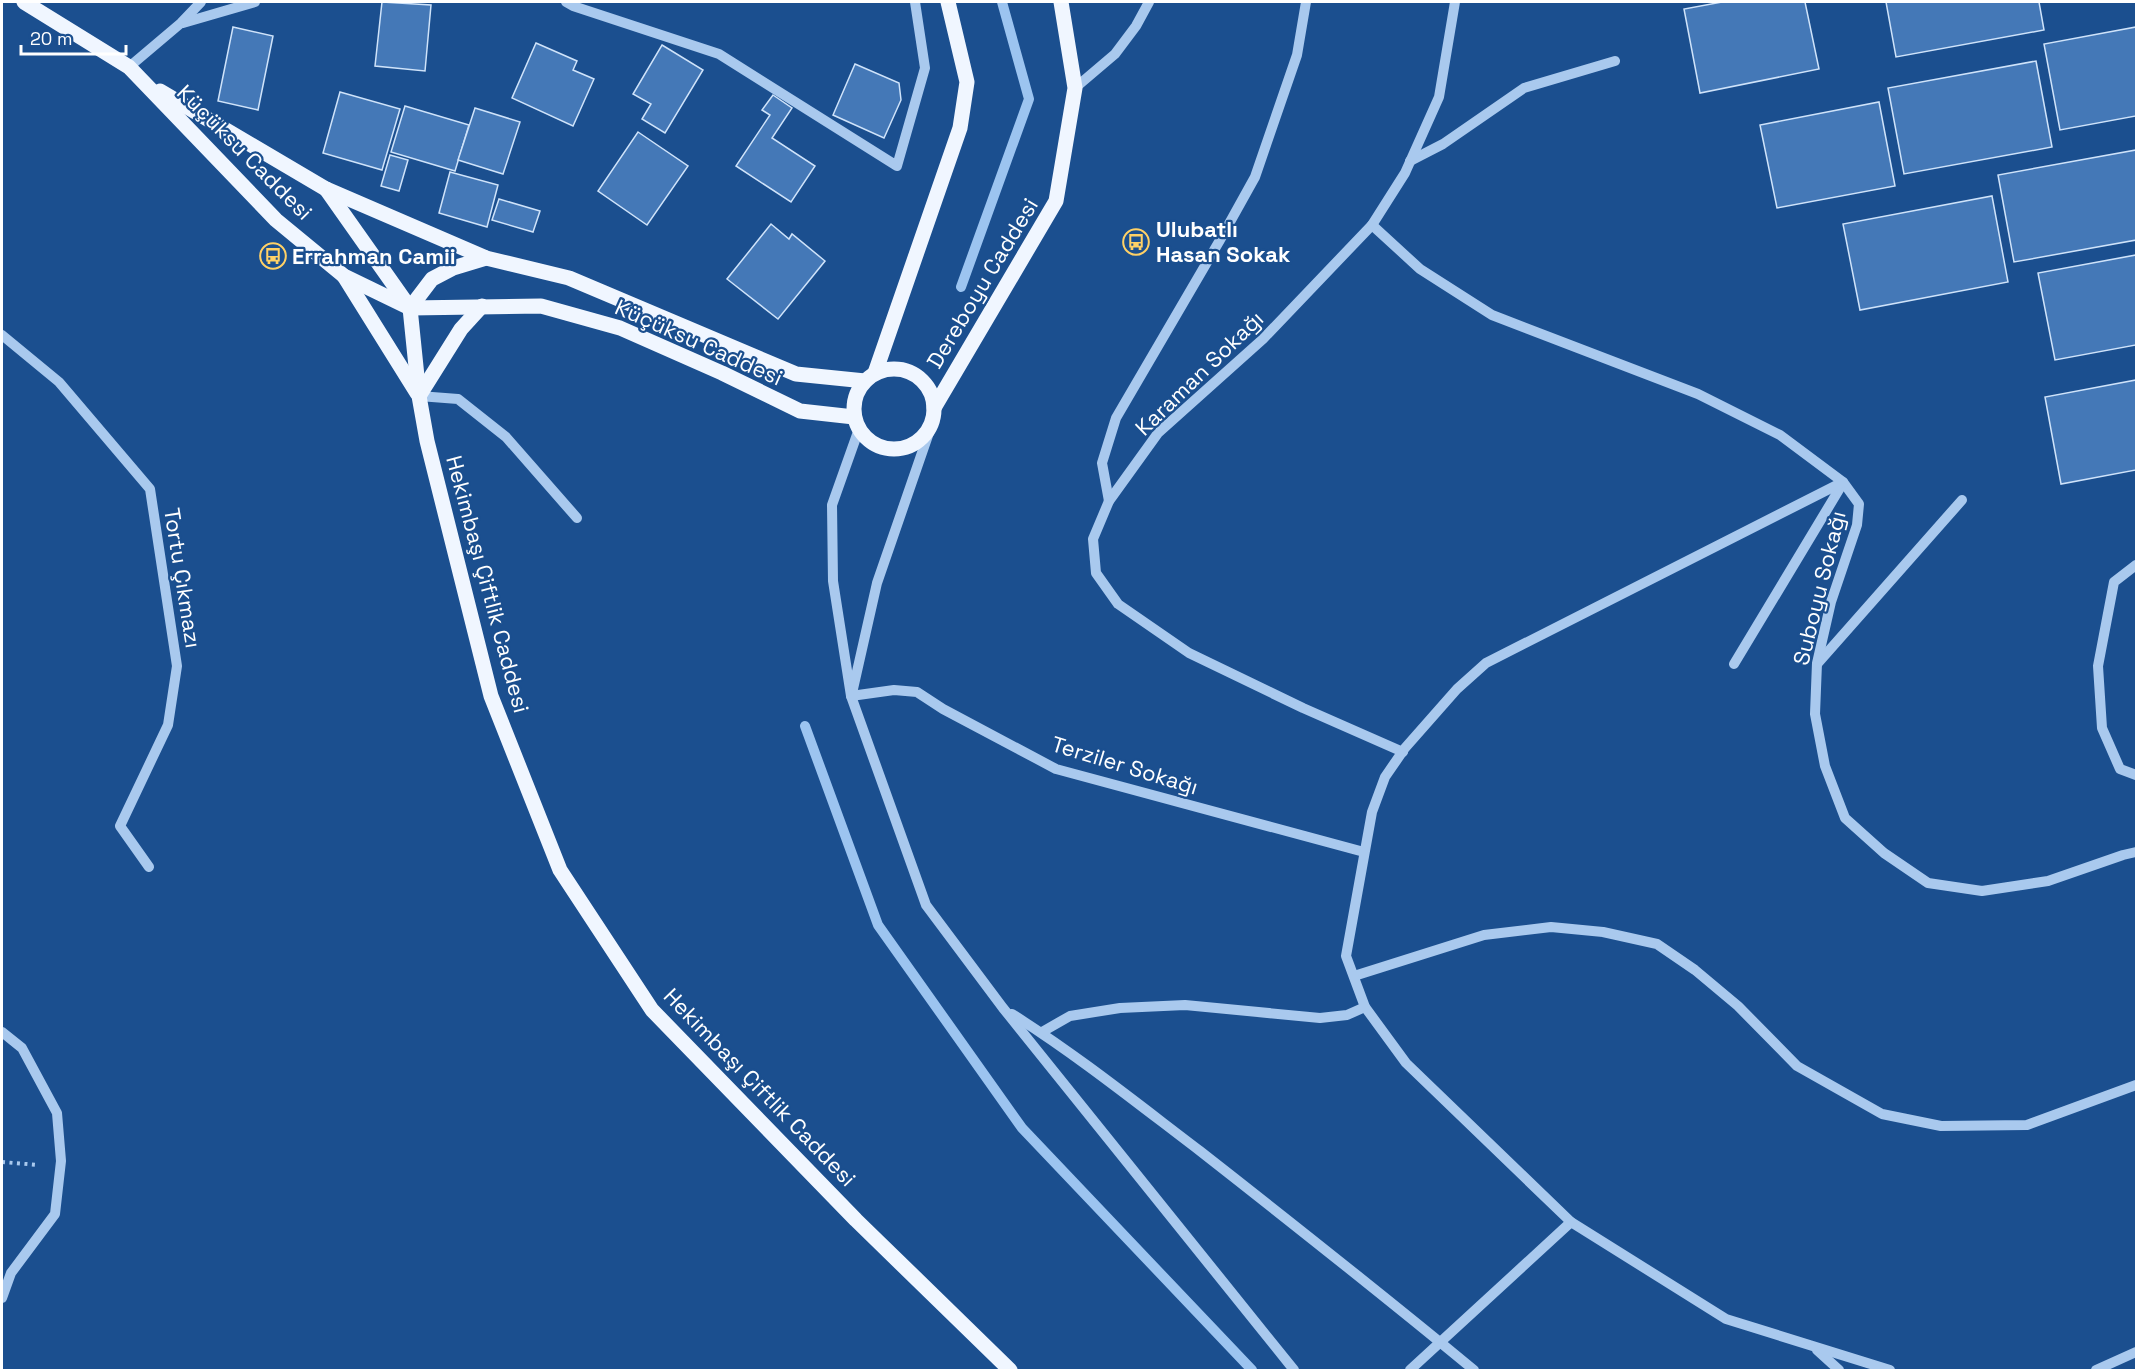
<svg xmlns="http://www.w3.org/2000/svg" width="2138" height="1372" font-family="'Space Grotesk',sans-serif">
  <rect width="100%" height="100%" fill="#1b4f8f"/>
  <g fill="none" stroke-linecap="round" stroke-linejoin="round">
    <g stroke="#9cc4f0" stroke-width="10">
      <polyline points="961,287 1029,99 1002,2"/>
      <polyline points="805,726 878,925 1022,1128 1252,1370"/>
    </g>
  </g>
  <g fill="#4478b7" stroke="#cfe3fa" stroke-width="1.5">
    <polygon points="382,2 431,5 425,71 375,66"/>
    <polygon points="1722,2 1805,2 1819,69 1700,93 1684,9"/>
    <polygon points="1886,2 2039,2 2044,30 1896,57"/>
    <polygon points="233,27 273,36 258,110 218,101"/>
    <polygon points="2136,27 2136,116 2060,130 2044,44"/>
    <polygon points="536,43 577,61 573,70 594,79 573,126 512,98"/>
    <polygon points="662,45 703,70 665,133 642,119 651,104 633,94"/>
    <polygon points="2036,61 2052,147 1904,174 1888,88"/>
    <polygon points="855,64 899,83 901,100 884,138 833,115"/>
    <polygon points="340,92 400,109 382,170 323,153"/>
    <polygon points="773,95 792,108 772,138 815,166 791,202 736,166 770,115 762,110"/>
    <polygon points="1879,102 1895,186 1777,208 1760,125"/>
    <polygon points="405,106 469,125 455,171 391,152"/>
    <polygon points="475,108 520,122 503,174 458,160"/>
    <polygon points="638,132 688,166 647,225 598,191"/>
    <polygon points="2136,150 2136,240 2014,262 1998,175"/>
    <polygon points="390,155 408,160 399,191 381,186"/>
    <polygon points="450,172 498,185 487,227 439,213"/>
    <polygon points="1992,196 2008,282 1860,310 1843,224"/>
    <polygon points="499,199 540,211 533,232 492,220"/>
    <polygon points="771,224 789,239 792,234 825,261 778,319 727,279"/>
    <polygon points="2136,255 2136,345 2055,360 2038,273"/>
    <polygon points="2136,380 2136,470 2061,484 2045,397"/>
  </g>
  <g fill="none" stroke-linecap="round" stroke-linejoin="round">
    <polyline stroke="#a9c9ee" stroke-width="4" stroke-dasharray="3 4.5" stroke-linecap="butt" points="2,1162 38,1165"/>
    <g stroke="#a9c9ee" stroke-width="10">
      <polyline points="566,2 573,6 719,54 897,166 925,68 915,2"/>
      <polyline points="183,23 255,2"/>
      <polyline points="129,67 181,23 201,2"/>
      <polyline points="1075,88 1115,54 1136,26 1149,2"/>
      <polyline points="1410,161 1443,144 1524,88 1615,61"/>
      <polyline points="1372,225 1420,269 1492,315 1698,394 1780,435 1843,482 1859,504 1857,525 1831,602 1817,663 1815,714 1825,766 1845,818 1884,853 1928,883 1982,891 2048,881 2123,855 2136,852"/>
      <polyline points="2,335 59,382 150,489 177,666 168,725 120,826 149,867"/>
      <polyline points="419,396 458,399 506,437 577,518"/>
      <polyline points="859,429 832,505 833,581 851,696 926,905 1003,1008 1294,1370"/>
      <polyline points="1109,501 1102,463 1116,418 1220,240 1255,177 1297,55 1306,2"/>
      <polyline points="2136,565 2114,582 2098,666 2102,728 2120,769 2136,775"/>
      <polyline points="1818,663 1962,500"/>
      <polyline points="1734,664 1843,483"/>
      <polyline points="853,689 877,583 933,421"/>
      <polyline points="851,696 894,690 917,692 943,709 1056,769 1364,852"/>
      <polyline points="1403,752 1303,708 1189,653 1118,604 1096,573 1093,539 1109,501 1158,433 1263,339 1372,225 1405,173 1439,97 1455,2"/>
      <polyline points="1354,976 1484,935 1551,927 1603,932 1657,944 1695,970 1738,1006 1797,1066 1882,1114 1941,1126 2027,1125 2136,1085"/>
      <path d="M 1012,1014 C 1077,1055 1138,1104 1200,1151 C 1292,1223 1384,1296 1474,1370"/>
      <polyline points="2,1032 22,1048 57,1113 61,1161 55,1214 11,1273 2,1298"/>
      <polyline points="1042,1032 1070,1016 1120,1008 1185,1005 1320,1018 1347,1015 1365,1007"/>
      <polyline points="1571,1222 1406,1063 1365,1007 1346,956 1372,812 1385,777 1405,748 1457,689 1486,663 1843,482"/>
      <polyline points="1817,1350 1839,1370"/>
      <polyline points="1410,1370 1571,1222 1726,1319 1890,1370"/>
      <polyline points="2096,1370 2136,1352"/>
    </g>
    <g stroke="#f0f6ff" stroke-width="15">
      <polyline points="24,2 129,67 276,220 344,276 410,308 541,306 620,328 722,373 800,411 854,417"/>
      <polyline points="160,91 326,189 486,258 569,278 796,374 865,381"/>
      <polyline points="326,189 410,308 419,396 427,441 491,696 560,870 652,1010 856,1220 1010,1370"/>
      <polyline points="344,276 417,393"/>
      <polyline points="410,308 432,279 453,268 486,258"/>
      <circle cx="894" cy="409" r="40"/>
      <polyline points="875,373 960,128 967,82 948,2"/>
      <polyline points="419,396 461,329 482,306"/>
      <polyline points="934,408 1056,201 1075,88 1061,2"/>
    </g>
  </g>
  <defs>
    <g id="bus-ring" transform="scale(1.35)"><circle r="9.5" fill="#1b4f8f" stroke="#ffd166" stroke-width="1.5"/><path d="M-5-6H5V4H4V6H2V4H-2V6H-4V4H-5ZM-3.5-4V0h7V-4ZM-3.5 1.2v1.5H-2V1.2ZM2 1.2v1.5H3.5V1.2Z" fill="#ffd166"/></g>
  </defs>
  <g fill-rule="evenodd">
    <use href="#bus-ring" x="1136" y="242"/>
    <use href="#bus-ring" x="273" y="256"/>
  </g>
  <g text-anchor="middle" stroke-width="4.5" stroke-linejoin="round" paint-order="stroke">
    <g font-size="22" fill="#fff" stroke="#1b4f8f">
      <text transform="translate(245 152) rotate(45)" y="8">Küçüksu Caddesi</text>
      <text transform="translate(982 283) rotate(-59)" y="8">Dereboyu Caddesi</text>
      <text transform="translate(699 342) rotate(24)" y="8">Küçüksu Caddesi</text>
      <text transform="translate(1199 373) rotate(-44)" y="8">Karaman Sokağı</text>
      <text transform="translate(183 578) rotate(81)" y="8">Tortu Çıkmazı</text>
      <text transform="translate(488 584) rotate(75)" y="8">Hekimbaşı Çiftlik Caddesi</text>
      <text transform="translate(1819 588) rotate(-76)" y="8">Suboyu Sokağı</text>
      <text transform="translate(1125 765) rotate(17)" y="8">Terziler Sokağı</text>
      <text transform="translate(760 1087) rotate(46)" y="8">Hekimbaşı Çiftlik Caddesi</text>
    </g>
    <g font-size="22" font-weight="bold" fill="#fff" stroke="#1b4f8f" text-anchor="start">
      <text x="1156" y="237">Ulubatlı<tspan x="1156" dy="25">Hasan Sokak</tspan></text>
      <text x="292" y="264">Errahman Camii</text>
    </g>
  </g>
  <rect width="2138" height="1372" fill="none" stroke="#ffffff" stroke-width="6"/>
  <path d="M21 45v9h105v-9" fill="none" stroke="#ffffff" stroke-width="3"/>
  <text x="30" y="45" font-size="18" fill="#ffffff" stroke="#1b4f8f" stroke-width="4.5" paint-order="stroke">20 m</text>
</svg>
